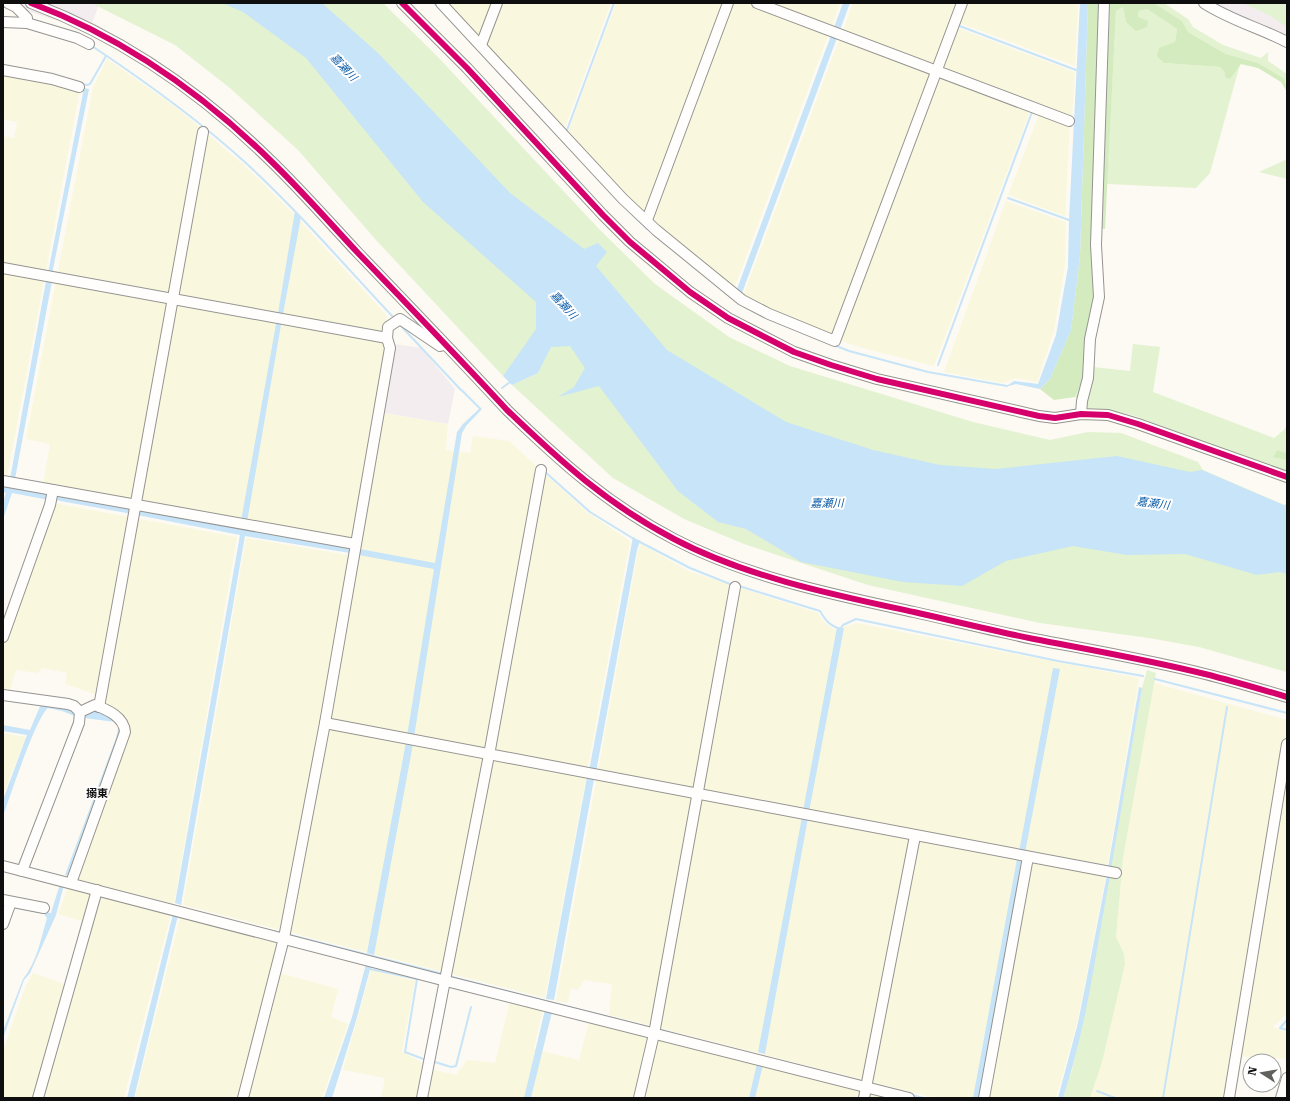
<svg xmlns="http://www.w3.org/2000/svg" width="1290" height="1101" font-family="'Roboto Serif','Noto Sans JP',serif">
  <rect width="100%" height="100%" fill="#fcfaf2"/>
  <g fill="#f4edef">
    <polygon points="3,3 115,3 98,7 89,31"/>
    <polygon points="1210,3 1287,3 1287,39"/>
    <polygon points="395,344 421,348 455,389 448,424 384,413"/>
  </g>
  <g fill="#f9f8de">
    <polygon points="446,3 494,3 480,39"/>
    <polygon points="501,3 611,3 564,130 485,45"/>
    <polygon points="616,3 725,3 646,216 567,134"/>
    <polygon points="731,3 750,3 829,33 734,289 650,221"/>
    <polygon points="763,3 840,3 831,29"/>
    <polygon points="853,3 959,3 934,68 842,33"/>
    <polygon points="964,3 1078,3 1075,66 957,22"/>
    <polygon points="955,27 1075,72 1072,119 939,70"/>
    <polygon points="840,37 933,72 833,337 774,312 743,296"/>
    <polygon points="107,59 177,108 245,166 294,214 387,316 381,341 386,350 353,538 43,484 50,444 26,439 93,87"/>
    <polygon points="3,72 80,89 3,499 3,136 14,138 17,122 3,119"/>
    <polygon points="938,74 1031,109 934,366 869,350 838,340"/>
    <polygon points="1040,112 1070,123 1065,216 1008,195"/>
    <polygon points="1006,201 1066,222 1065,265 1054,331 1037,382 1016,378 1003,383 944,372"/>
    <polygon points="384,413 448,424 446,450 470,453 473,436 509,441 587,512 630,541 545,998 183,905 246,538 359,557"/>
    <polygon points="54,503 237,537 174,904 76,879 128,728 124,717 102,706 103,697 65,684 67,673 43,668 37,673 16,670 9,694 3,693 3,638"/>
    <polygon points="641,544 688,571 818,613 823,621 835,630 856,623 1139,678 1106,875 1077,1023 1056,1098 935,1098 609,1015 612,984 584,980 578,990 571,988 568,1003 556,1001 638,551"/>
    <polygon points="1154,683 1287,720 1287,1013 1273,1027 1287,1032 1287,1059 1233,1056 1227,1098 1090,1098 1102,1062 1124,954 1116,937 1123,858"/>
    <polygon points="3,733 26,737 3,795"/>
    <polygon points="68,887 171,914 124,1098 3,1098 3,1051 25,988 33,973 73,987 89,923 58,914"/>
    <polygon points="180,917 281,941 273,971 338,989 331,1017 348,1024 322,1098 135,1098"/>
    <polygon points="371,970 415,981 402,1051 434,1070 456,1075 467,1060 495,1063 510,1001 542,1011 534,1049 579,1060 589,1022 891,1098 381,1098 385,1078 343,1070"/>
  </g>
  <g fill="#e3f2d0">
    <polygon points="91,3 240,3 315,60 547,305 543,327 515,367 503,376 376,240 298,150 230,88 175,45"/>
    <polygon points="309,3 383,3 438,57 598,228 655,284 729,337 790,366 973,422 1050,440 1088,432 1121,433 1198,462 1203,470 1284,505 808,499 577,259"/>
    <polygon points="1154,3 1164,3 1188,19 1193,27 1223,45 1261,58 1268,52 1268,61 1287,74 1287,82 1285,79 1258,63 1226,54 1188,32 1182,21"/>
    <polygon points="1242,3 1282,3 1287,5 1287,27 1269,15"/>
    <polygon points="1123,7 1126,22 1138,17 1139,11 1147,9 1177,29 1175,42 1164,63 1221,67 1225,72 1240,64 1210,173 1196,188 1107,184 1116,11"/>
    <polygon points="1287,159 1287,179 1259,172"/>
    <polygon points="571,336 602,378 1079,525 1287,560 1287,672 1199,647 1149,638 1040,623 868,585 744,544 684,519 613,478 512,385 538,373 550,347"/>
    <polygon points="1094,337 1093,367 1130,371 1133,344 1160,347 1153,392 1274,438 1285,429 1287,423 1287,453 1277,450 1274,456 1287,460 1287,472 1135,416 1111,410 1086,408 1075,397 1084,377"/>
    <polygon points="1147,670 1156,673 1123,858 1116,937 1124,954 1125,964 1102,1062 1090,1098 1063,1098 1072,1070 1083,1023 1142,688"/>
  </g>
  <g fill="#d3ebbe">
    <polygon points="1088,3 1102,3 1102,10 1091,248 1096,298 1084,377 1075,397 1054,400 1040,389 1050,379 1071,330 1080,256"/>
    <polygon points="1110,3 1154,3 1182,21 1188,32 1226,54 1258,63 1285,79 1287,92 1281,82 1258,68 1241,64 1230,79 1225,77 1225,72 1220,67 1164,63 1157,56 1159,48 1175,42 1177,29 1147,9 1139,11 1138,17 1148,21 1147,27 1136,31 1126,22 1123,7 1116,11 1105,229 1100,228"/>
    <polygon points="1277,450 1287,453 1287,460 1273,457"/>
  </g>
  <g fill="#c7e4f8">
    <polygon points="222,3 322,3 379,54 510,193 584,249 598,243 607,252 596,266 667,350 786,422 873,450 940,465 996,469 1117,456 1190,472 1202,470 1284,505 1287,504 1287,574 1280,572 1257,575 1185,554 1127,555 1073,546 1006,561 962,586 903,582 801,562 746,529 718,522 678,491 599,386 558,397 574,387 585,368 570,346 551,347 538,373 512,385 503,376 536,329 536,302 423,202 306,58 243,12"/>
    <polygon points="843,3 850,3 742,293 737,289"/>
    <polygon points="1080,3 1088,3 1080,256 1071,330 1050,379 1040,389 1016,384 1005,387 1014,381 1038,384 1056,335 1068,267 1069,220"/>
    <polygon points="84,88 89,89 52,274 48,273"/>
    <polygon points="295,211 301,217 283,314 278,313"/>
    <polygon points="46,281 52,281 15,479 10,479"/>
    <polygon points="279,321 281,325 247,522 241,521 276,324"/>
    <polygon points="462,389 482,409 466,426 462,433 414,737 407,736 434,569 359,555 360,549 435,563 457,432 463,424 479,409 460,390"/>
    <polygon points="3,485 49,495 49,500 12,493 3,519 3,502 6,493 3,492"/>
    <polygon points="56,495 133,509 132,514 55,500"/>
    <polygon points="139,510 351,547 350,553 245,536 181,905 175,903 240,535 137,515"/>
    <polygon points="633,537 640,541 637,550 596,772 589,771"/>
    <polygon points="837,627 844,628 809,812 803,811"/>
    <polygon points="1053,668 1060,669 1025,853 1019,852"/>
    <polygon points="1139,687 1142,688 1111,869 1108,868"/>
    <path d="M 41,704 L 94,709 L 120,723 L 117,725 L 115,722 L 77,717 L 62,711 L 48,708 C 36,717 10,797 3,816 L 3,800 L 27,735 L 3,731 L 3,725 L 30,730 Z"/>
    <polygon points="118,729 121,729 69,876 65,875 116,738"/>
    <polygon points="406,742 413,744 374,955 367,953"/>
    <polygon points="587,777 594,779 554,1000 546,999"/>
    <polygon points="802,817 808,818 765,1054 758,1052"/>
    <polygon points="1017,859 1024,860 980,1098 973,1098"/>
    <path d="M 1107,875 L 1110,876 C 1096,950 1087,1026 1063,1098 L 1058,1098 L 1078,1023 Z"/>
    <path d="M 60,884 L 64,885 L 56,915 L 30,973 L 24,980 L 3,1038 L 3,1031 L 23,979 C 37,962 41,938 47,918 L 44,914 L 13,908 L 14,906 L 51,913 Z"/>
    <polygon points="173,914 178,915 134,1098 127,1098"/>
    <polygon points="366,964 371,966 356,1021 332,1098 324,1098 352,1017"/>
    <polygon points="545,1010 552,1012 531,1098 524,1098"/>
    <polygon points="757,1063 763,1065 755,1098 749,1098"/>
  </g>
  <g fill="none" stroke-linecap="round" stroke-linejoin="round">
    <g stroke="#c7e4f8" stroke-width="2">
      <polyline points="434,3 477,49"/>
      <polyline points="957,25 1076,70"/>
      <path d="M 92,46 C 146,82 199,120 247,164 C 299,212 346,267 394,318"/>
      <polyline points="82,84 87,85 90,84 106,56"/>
      <polyline points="567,130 614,3"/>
      <polyline points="1008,198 1069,220"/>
      <polyline points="632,214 647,229"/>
      <polyline points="400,325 461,390"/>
      <polyline points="834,345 849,351 928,372 1007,386"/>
      <polyline points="938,365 1032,112"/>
      <polyline points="502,388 510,382"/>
      <polyline points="544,471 590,512 634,539"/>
      <polyline points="638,541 690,568 730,584"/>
      <path d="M 739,586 L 820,611 C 826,621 829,625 840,629 L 843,625 L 856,619 L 1058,661 L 1143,676"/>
      <polyline points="1155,679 1287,713"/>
      <polyline points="252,926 281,933"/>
      <polyline points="290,935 443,974"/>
      <polyline points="370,969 417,979 405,1052 426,1060"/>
      <polyline points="452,977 652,1028"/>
      <polyline points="1287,1020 1280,1028 1287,1030"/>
      <polyline points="658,1029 686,1037"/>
      <polyline points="435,1062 451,1067 456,1066 471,1007"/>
      <polyline points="1097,1091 1115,1098"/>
      <polyline points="912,1095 923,1098"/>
      <polyline points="1163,1098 1227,707"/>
    </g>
    <g stroke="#959491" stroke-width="12">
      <g id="minor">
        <polyline points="8,3 16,7 27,18 27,23"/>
        <path d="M 31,3 C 122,37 202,93 271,161 C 301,190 329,222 358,253 C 408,305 458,357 507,410 C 561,462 607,504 674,539 C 746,577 835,595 914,612 C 954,621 994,631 1034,639 C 1091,650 1149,660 1205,674 C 1233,681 1260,689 1287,697"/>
        <polyline points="402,3 467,68 603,215 630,242 690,292 728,318 794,352 831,365 877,379 1039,416 1055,418 1081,414 1108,415 1138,424 1287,477"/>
        <polyline points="441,3 623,199 656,230 742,300 769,314 835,341 962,3"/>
        <polyline points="757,3 1069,121"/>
        <path d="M 1204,3 C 1230,20 1260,28 1287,42"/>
        <polyline points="3,22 27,23 77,38 89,44"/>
        <polyline points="481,45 497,3"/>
        <polyline points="3,70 52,79 79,87"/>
        <polyline points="647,220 728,3"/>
        <polyline points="3,268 387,338"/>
        <polyline points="1081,414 1082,401 1088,378 1090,339 1099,297 1096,245 1104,3"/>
        <polyline points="3,481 355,544"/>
        <polyline points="3,637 50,505 53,490"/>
        <polyline points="3,695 68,704 74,706 80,712"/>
        <polyline points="99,707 203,132"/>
        <polyline points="325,723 1116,873"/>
        <polyline points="3,866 446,981 909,1098"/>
        <path d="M 22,871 L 79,723 L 80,712 L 95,705 C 108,710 124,717 125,732 L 71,883"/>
        <polyline points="3,900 44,908"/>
        <polyline points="3,924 11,902"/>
        <polyline points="38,1098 97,890"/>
        <polyline points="243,1098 284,938 325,723 390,348 387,338 388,327 400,319 440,346 444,345"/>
        <polyline points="422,1098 489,755 541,470"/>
        <polyline points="639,1098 654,1034 735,587"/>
        <polyline points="864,1098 915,836"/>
        <polyline points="984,1098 1028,857"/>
        <polyline points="1229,1098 1287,744"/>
        <polyline points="1281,1098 1287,1078"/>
      </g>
    </g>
    <use href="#minor" stroke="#fffefd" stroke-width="10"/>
    <g stroke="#fff" stroke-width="8">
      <g id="cycleway">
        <path d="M 31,3 C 122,37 202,93 271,161 C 301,190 329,222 358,253 C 408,305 458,357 507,410 C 561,462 607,504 674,539 C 746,577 835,595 914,612 C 954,621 994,631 1034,639 C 1091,650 1149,660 1205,674 C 1233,681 1260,689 1287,697"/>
        <polyline points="402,3 467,68 603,215 630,242 690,292 728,318 794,352 831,365 877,379 1039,416 1055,418 1081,414 1108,415 1138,424 1287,477"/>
      </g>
    </g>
    <use href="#cycleway" stroke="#d6006c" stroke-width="6"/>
  </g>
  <g text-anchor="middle" stroke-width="4" stroke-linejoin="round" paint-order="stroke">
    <g font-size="11" font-style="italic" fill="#0e5ea9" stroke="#fff">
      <text transform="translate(344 67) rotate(47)" y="4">嘉瀬川</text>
      <text transform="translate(564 305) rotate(48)" y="4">嘉瀬川</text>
      <text x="827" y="507">嘉瀬川</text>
      <text transform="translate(1153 503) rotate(8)" y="4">嘉瀬川</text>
    </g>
    <g font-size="11" font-weight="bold" fill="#0e0e0e" stroke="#fff">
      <text x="97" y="797">搦東</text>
    </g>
  </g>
  <rect width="1290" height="1101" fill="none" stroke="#0e0e0e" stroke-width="8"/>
  <g transform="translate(1262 1073) rotate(282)"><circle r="19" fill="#ffffff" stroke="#9f9f9f"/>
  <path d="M0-3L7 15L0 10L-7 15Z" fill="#61615e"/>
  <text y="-6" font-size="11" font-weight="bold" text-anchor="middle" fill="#0e0e0e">N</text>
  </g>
</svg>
